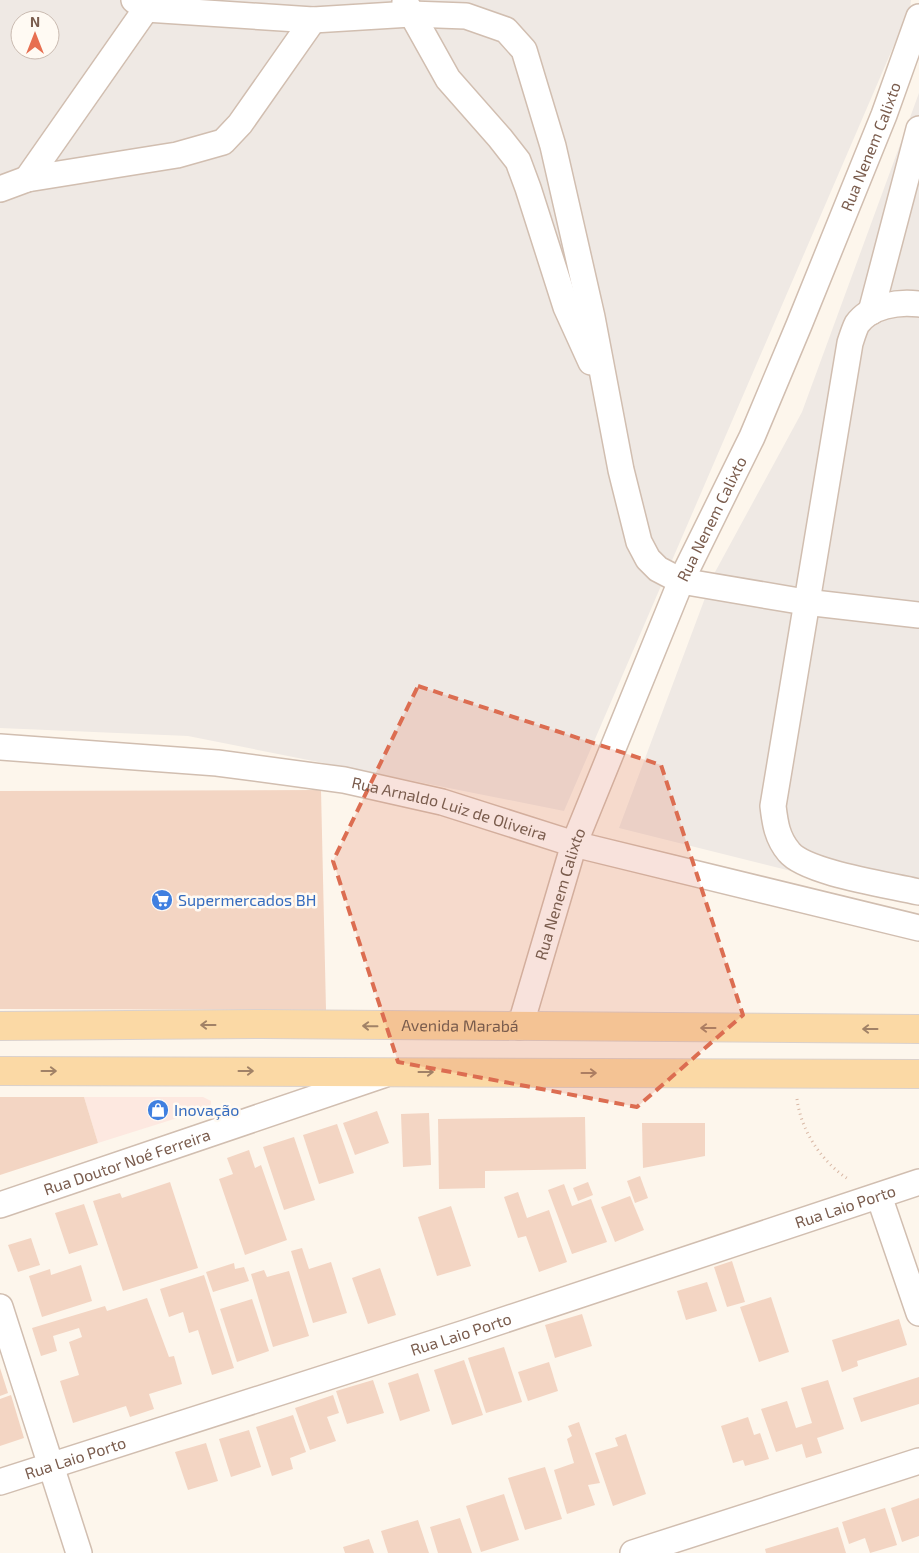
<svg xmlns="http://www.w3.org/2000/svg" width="919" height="1553" font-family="'Exo 2',sans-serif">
  <rect width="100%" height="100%" fill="#fdf6ec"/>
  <polygon fill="#fde8e0" points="84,1097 203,1097 211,1101 211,1104 209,1108 98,1143"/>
  <g fill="#efe9e4" fill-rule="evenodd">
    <path d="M 0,0 L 911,0 L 910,8 L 564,811 L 188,736 L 0,728 ZM 20,20 L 50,20 L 50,50 L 20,50 Z"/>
    <polygon points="919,93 919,903 619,828 714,574 802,412"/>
  </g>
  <g fill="#f3d5c3">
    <polygon points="321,790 326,1010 0,1009 0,791"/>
    <polygon points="0,1097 84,1097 98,1143 0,1175"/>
    <polygon points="377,1111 389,1143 355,1155 343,1123"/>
    <polygon points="429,1113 431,1165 403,1167 401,1114"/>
    <polygon points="585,1117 586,1169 485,1171 485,1188 439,1189 438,1119"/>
    <polygon points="642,1123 705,1123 705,1156 643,1168"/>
    <polygon points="337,1124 354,1173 319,1184 303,1135"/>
    <polygon points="294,1137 315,1200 284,1210 263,1147"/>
    <polygon points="249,1150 255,1168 261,1165 287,1240 245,1255 219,1179 233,1174 227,1158"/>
    <polygon points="640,1176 648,1198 635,1203 627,1181"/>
    <polygon points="170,1182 198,1268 123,1291 93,1201 120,1193 122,1198"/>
    <polygon points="588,1182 593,1195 578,1201 573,1188"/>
    <polygon points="564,1184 572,1206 591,1199 607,1242 572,1254 548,1190"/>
    <polygon points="518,1192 527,1218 549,1210 567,1262 539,1272 526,1236 518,1238 504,1197"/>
    <polygon points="630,1196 644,1230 615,1242 601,1207"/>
    <polygon points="84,1204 98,1245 69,1254 55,1213"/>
    <polygon points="451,1206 471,1266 437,1276 418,1217"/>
    <polygon points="31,1238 40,1265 18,1272 8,1245"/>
    <polygon points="302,1248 309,1269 331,1262 347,1313 313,1323 291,1251"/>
    <polygon points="732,1261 745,1302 727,1307 714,1267"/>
    <polygon points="234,1263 235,1269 244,1267 249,1281 213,1292 206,1272"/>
    <polygon points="81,1265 92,1301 42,1317 29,1276 50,1269 51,1275"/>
    <polygon points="380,1268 396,1315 368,1324 352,1278"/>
    <polygon points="264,1270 267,1277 289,1271 309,1336 273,1347 251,1274"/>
    <polygon points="204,1275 234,1368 212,1375 198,1330 189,1333 183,1312 169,1317 160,1289"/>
    <polygon points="707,1282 717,1311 686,1320 677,1291"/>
    <polygon points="771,1297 789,1352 759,1362 740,1307"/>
    <polygon points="147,1298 169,1357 174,1356 182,1384 149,1394 154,1409 130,1417 126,1406 73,1423 60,1381 79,1375 69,1342 82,1337 79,1328 53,1336 57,1351 41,1356 32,1328 105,1306 107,1311"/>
    <polygon points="252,1299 269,1351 237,1362 220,1309"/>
    <polygon points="582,1314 592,1346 555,1358 545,1325"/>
    <polygon points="899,1319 907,1345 857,1361 858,1366 842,1372 832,1340"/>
    <polygon points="504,1347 522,1402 486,1413 468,1358"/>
    <polygon points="464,1360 483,1415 452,1425 434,1370"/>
    <polygon points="549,1362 558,1391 528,1401 518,1372"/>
    <polygon points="0,1368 8,1393 0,1396"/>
    <polygon points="418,1373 430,1411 400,1421 388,1383"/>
    <polygon points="919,1377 919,1404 861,1422 853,1398"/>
    <polygon points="373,1380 384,1413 347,1424 336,1391"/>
    <polygon points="828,1380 844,1429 817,1438 822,1453 806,1458 802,1444 776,1452 761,1409 787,1401 796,1428 812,1423 801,1388"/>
    <polygon points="11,1395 24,1438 0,1446 0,1399"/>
    <polygon points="333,1395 339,1413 327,1417 336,1441 310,1450 295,1408"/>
    <polygon points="293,1415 306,1452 290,1458 293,1469 272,1476 256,1427"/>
    <polygon points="748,1417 754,1435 760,1433 769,1459 745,1466 743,1460 733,1463 721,1426"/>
    <polygon points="579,1422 600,1483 588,1485 595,1505 567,1514 554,1470 574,1463 567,1439 572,1436 568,1426"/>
    <polygon points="249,1430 261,1467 231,1477 219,1439"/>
    <polygon points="626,1434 646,1494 613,1506 595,1453 618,1446 615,1438"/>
    <polygon points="206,1443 218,1481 188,1490 175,1452"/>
    <polygon points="545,1467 562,1519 525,1530 508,1478"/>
    <polygon points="504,1494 519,1540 481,1552 466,1506"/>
    <polygon points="919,1498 919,1536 902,1542 891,1508"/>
    <polygon points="885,1508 897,1545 870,1553 865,1538 849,1544 842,1522"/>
    <polygon points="460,1518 472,1553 438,1553 430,1527"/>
    <polygon points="418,1520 429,1553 388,1553 381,1531"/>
    <polygon points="838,1527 846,1553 766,1553 765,1549"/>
    <polygon points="369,1539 374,1553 345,1553 343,1547"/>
  </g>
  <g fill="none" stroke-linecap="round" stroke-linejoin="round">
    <g stroke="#d1beb0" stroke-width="28">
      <g id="minor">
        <polyline points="134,0 146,9 313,20 411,14 466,16 506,30 524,50 553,146 592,317 621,470 639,542 648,559 658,569 681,581 805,602 919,615"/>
        <polyline points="405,2 448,79 500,138 518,161 528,188 566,307 591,362"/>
        <polyline points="27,179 146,9"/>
        <polyline points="0,189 27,179 177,155 223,142 240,124 313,20"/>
        <path d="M 919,304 C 898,301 870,306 857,324 C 854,330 852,337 850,343 L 773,806 C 775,823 777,838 789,852 C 806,873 890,885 919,892"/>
        <polyline points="871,312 919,129"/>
        <path id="s1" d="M 0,747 L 217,763 L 344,780 L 442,802 L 574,844 L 919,928"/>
        <path id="s2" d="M 520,1027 L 574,844 L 681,581 L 752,437 L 799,325 L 884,115 L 919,17"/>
        <polyline points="879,1196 919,1313"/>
        <path id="s3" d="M 0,1205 L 383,1075"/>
        <polyline points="0,1307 79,1553"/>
        <path id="s4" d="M 0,1482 L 465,1333 L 919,1182"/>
        <polyline points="633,1553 919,1461"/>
      </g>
    </g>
    <g stroke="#dad1cd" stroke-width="30">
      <g id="major">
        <path id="s5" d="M 0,1026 L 262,1024 L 919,1029"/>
        <polyline points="0,1071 919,1074"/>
      </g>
    </g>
    <path stroke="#d9b8a5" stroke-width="3" stroke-dasharray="1 4" stroke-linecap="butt" d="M 797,1099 C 801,1131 822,1162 848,1179"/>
    <use href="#minor" stroke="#fff" stroke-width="25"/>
    <use href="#major" stroke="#fbd9a5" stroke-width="28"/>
  </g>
  <defs><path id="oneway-shaft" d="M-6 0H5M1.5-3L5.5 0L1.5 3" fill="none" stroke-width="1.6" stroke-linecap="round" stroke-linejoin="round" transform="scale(1.25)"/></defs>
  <g stroke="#a18267">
    <use href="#oneway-shaft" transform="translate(208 1025) rotate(180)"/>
    <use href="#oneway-shaft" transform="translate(370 1026) rotate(-179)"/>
    <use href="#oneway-shaft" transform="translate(708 1028) rotate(-180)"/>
    <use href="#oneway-shaft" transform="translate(870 1029) rotate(-180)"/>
    <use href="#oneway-shaft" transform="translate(49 1071)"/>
    <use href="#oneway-shaft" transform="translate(246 1071)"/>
    <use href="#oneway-shaft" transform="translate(426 1072)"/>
    <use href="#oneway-shaft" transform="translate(589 1073)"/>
  </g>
  <path fill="#dc6d51" fill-opacity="0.2" stroke="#dc6d51" stroke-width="4" stroke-dasharray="10 6" stroke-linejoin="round" d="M 418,686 L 661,765 L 743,1015 L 637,1107 L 398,1062 L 333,861 Z"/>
  <defs>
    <g id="supermarket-disc" transform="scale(1.125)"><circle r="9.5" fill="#3f7fe0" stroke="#fffaf3"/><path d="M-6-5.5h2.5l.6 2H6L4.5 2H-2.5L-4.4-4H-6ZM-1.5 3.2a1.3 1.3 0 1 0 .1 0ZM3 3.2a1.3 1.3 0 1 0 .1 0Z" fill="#fff"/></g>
    <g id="shop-disc" transform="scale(1.125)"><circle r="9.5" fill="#3f7fe0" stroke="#fffaf3"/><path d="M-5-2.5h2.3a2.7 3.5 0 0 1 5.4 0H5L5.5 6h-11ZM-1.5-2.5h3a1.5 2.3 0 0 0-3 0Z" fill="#fff"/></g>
  </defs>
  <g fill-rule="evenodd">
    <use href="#supermarket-disc" x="162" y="900"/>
    <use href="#shop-disc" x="158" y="1110"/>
  </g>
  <g text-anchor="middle" stroke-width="5" stroke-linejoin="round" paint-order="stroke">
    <g font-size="16" fill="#7a5c4d" stroke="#fffaf3">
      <text dy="6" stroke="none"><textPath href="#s2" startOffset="949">Rua Nenem Calixto</textPath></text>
      <text dy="6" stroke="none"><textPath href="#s2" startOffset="544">Rua Nenem Calixto</textPath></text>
      <text dy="6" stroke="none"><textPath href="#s1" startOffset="455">Rua Arnaldo Luiz de Oliveira</textPath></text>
      <text dy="6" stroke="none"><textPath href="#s2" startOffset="139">Rua Nenem Calixto</textPath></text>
      <text dy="6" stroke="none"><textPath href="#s5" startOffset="460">Avenida Marabá</textPath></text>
      <text dy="6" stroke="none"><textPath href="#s3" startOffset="134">Rua Doutor Noé Ferreira</textPath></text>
      <text dy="6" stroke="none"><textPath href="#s4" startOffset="889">Rua Laio Porto</textPath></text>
      <text dy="6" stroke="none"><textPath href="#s4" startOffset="484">Rua Laio Porto</textPath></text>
      <text dy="6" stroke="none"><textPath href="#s4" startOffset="79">Rua Laio Porto</textPath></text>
    </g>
    <g font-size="16" fill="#366cbe" stroke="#fffaf3" text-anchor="start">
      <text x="178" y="906">Supermercados BH</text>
      <text x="174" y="1116">Inovação</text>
    </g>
  </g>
  <g transform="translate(35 35)"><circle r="24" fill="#fffaf3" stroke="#cabbb1"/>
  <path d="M0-4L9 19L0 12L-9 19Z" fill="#e76f51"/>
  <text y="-8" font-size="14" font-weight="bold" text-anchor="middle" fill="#7a5c4d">N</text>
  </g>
</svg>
